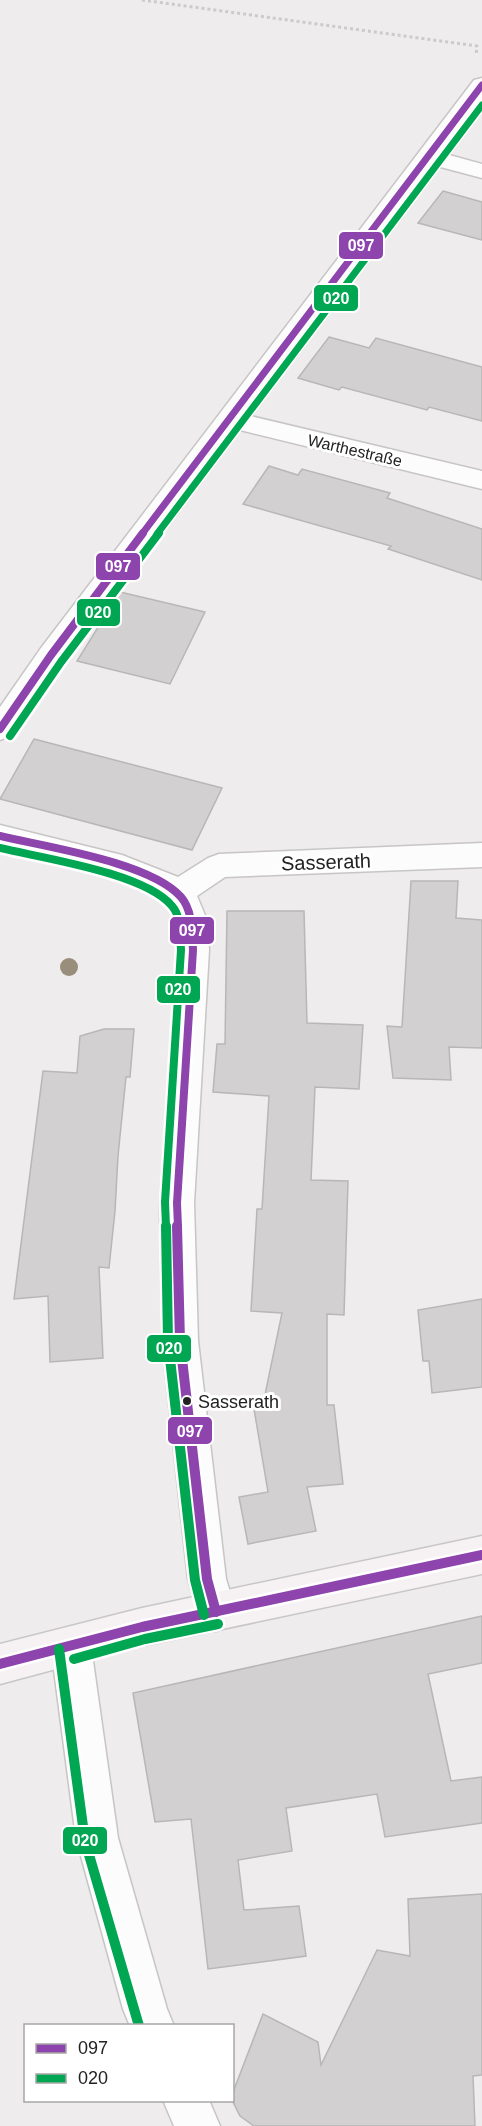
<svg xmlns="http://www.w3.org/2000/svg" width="482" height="2126" font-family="Helvetica,sans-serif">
  <rect width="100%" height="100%" fill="#eeecec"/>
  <g fill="#d2d0d0" stroke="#b8b7b6" stroke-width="1.5">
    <polygon points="443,191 482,202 482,240 418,223"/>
    <polygon points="329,337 369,348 376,338 482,367 482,421 429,407 427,410 342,387 339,390 298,378"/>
    <polygon points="269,466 298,475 302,469 390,493 387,498 482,529 482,580 388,549 391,546 243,504"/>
    <polygon points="120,592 205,612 170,684 77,661"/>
    <polygon points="34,739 222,788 192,850 0,799"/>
    <polygon points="411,881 458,881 456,918 482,920 482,1048 449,1047 451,1080 393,1078 387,1026 402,1027"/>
    <polygon points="227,911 304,911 307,1023 363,1025 359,1089 315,1087 311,1180 348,1181 344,1315 327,1314 327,1405 334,1405 343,1484 307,1487 316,1531 248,1544 239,1497 268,1492 254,1409 262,1409 282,1313 251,1311 257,1209 262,1209 269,1096 213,1092 217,1044 225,1044"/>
    <polygon points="104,1029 134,1029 130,1077 126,1077 118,1156 115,1211 109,1268 99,1267 103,1358 50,1362 48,1296 14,1299 43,1071 77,1073 80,1036"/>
    <polygon points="482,1299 482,1387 432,1393 429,1361 423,1361 418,1310"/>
    <polygon points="482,1616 482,1663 428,1674 451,1781 482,1777 482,1823 385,1837 377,1794 286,1808 292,1851 238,1860 244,1910 299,1906 306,1956 208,1969 191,1819 155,1822 133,1693"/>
    <polygon points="482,1894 482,2075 473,2076 475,2126 254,2126 240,2116 232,2100 232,2095 263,2014 318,2042 321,2065 377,1950 410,1956 408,1899"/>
  </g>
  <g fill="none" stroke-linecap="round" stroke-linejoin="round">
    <g stroke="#c7c6c5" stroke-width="3">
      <g id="street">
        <polygon points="482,78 482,100 442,153 482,164 482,178 433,165 246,415 482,471 482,489 236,429 61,662 10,736 0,740 0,707 41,648 474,80"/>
        <path d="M 0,825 L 122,855 L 178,877 L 208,858 L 219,854 L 482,843 L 482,867 L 225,877 L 197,896 L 207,920 L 209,950 L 194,1203 L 198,1341 L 226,1579 L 236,1612 L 230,1626 L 216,1631 L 202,1626 L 188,1579 L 162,1341 L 160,1203 L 177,950 C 177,936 178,916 170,905 C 148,876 37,856 0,847 Z"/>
      </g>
    </g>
    <g stroke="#c7c6c5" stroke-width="3">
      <g id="secondary">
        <polygon points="71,1627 85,1633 91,1647 118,1838 167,2009 174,2026 130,2026 123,2009 76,1838 51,1647 57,1633"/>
        <polygon points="163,2100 209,2100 220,2126 174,2126"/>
      </g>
    </g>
    <g stroke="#c8c7c7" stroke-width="3">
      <polygon id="primary" points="482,1536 482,1574 142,1646 0,1684 0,1644 142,1608"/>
    </g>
    <polyline stroke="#cbcbcb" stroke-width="3" stroke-dasharray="3 3" stroke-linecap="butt" points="142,0 477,46 476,55"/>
    <use href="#street" fill="#fcfcfc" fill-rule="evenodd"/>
    <use href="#secondary" fill="#fcfcfc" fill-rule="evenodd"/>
    <use href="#primary" fill="#f6f1f3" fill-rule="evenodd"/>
    <g stroke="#fff" stroke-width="10">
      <polyline id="bus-1-far2" points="142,534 482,85"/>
    </g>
    <g stroke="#fff" stroke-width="13">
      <g id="bus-1-far1">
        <polyline points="0,729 51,655 143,533"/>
        <path d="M 0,836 C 46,847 150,862 181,897 C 193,911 192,933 193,950 L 177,1203 L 178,1227"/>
      </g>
    </g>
    <g stroke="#fff" stroke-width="15">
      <g id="bus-1">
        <polyline points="177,1226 180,1341 207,1579 216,1612"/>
        <polyline points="0,1664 142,1627 482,1555"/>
      </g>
    </g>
    <g stroke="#fff" stroke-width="10">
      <polyline id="bus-2-far2" points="157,534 482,105"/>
    </g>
    <g stroke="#fff" stroke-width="13">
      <g id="bus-2-far1">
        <polyline points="10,736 61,662 159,533"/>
        <path d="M 0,848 C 42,858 145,873 172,906 C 182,917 180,936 181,950 L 165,1202 L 166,1227"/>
      </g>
    </g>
    <g stroke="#fff" stroke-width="15">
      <g id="bus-2">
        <polyline points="166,1226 168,1341 195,1580 204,1615"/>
        <polyline points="59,1649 85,1841 139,2026"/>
        <polyline points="74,1659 145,1639 218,1624"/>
      </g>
    </g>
    <use href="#bus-1-far2" stroke="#8e44ad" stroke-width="7"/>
    <use href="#bus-1-far1" stroke="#8e44ad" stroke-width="8"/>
    <use href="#bus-1" stroke="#8e44ad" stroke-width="10"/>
    <use href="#bus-2-far2" stroke="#00a651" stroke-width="7"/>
    <use href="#bus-2-far1" stroke="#00a651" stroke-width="8"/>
    <use href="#bus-2" stroke="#00a651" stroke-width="10"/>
  </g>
  <circle fill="#988e7b" cx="69" cy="967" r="9"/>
  <circle fill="#232222" stroke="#fff" stroke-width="2" cx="187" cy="1401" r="5"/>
  <g text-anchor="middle" stroke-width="6" stroke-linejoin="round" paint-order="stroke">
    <g font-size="16" fill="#232222" stroke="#fff">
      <text transform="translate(355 450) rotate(13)" y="6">Warthestraße</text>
    </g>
    <g font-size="18" fill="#232222" stroke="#fff" text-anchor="start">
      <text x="198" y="1408">Sasserath</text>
    </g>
    <g font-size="20" fill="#232222" stroke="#fff">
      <text transform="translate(326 862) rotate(-2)" y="7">Sasserath</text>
    </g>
  </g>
  <g stroke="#fff" stroke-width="2">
    <rect x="338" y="231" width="46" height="29" rx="6" fill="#8e44ad"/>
    <rect x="313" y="284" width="46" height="28" rx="6" fill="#00a651"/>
    <rect x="95" y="552" width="46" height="29" rx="6" fill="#8e44ad"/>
    <rect x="76" y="598" width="45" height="29" rx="6" fill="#00a651"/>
    <rect x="169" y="916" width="46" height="29" rx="6" fill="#8e44ad"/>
    <rect x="156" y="975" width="45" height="29" rx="6" fill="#00a651"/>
    <rect x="146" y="1334" width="46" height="29" rx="6" fill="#00a651"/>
    <rect x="167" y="1416" width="46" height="29" rx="6" fill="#8e44ad"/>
    <rect x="62" y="1826" width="46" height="29" rx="6" fill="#00a651"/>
  </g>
  <g font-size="16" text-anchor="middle" font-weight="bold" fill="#fff">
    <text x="361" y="251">097</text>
    <text x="336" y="304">020</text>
    <text x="118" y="572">097</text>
    <text x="98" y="618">020</text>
    <text x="192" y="936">097</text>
    <text x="178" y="995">020</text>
    <text x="169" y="1354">020</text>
    <text x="190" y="1437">097</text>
    <text x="85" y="1846">020</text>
  </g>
  <rect x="24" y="2024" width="210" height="78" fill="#ffffff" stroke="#a7a7a7" stroke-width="1.5"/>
  <rect x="36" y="2044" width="30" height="9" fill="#8e44ad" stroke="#a7a7a7" stroke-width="1.5"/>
  <text x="78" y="2054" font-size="18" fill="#232222">097</text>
  <rect x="36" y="2074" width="30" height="9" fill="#00a651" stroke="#a7a7a7" stroke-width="1.5"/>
  <text x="78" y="2084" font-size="18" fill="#232222">020</text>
</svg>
